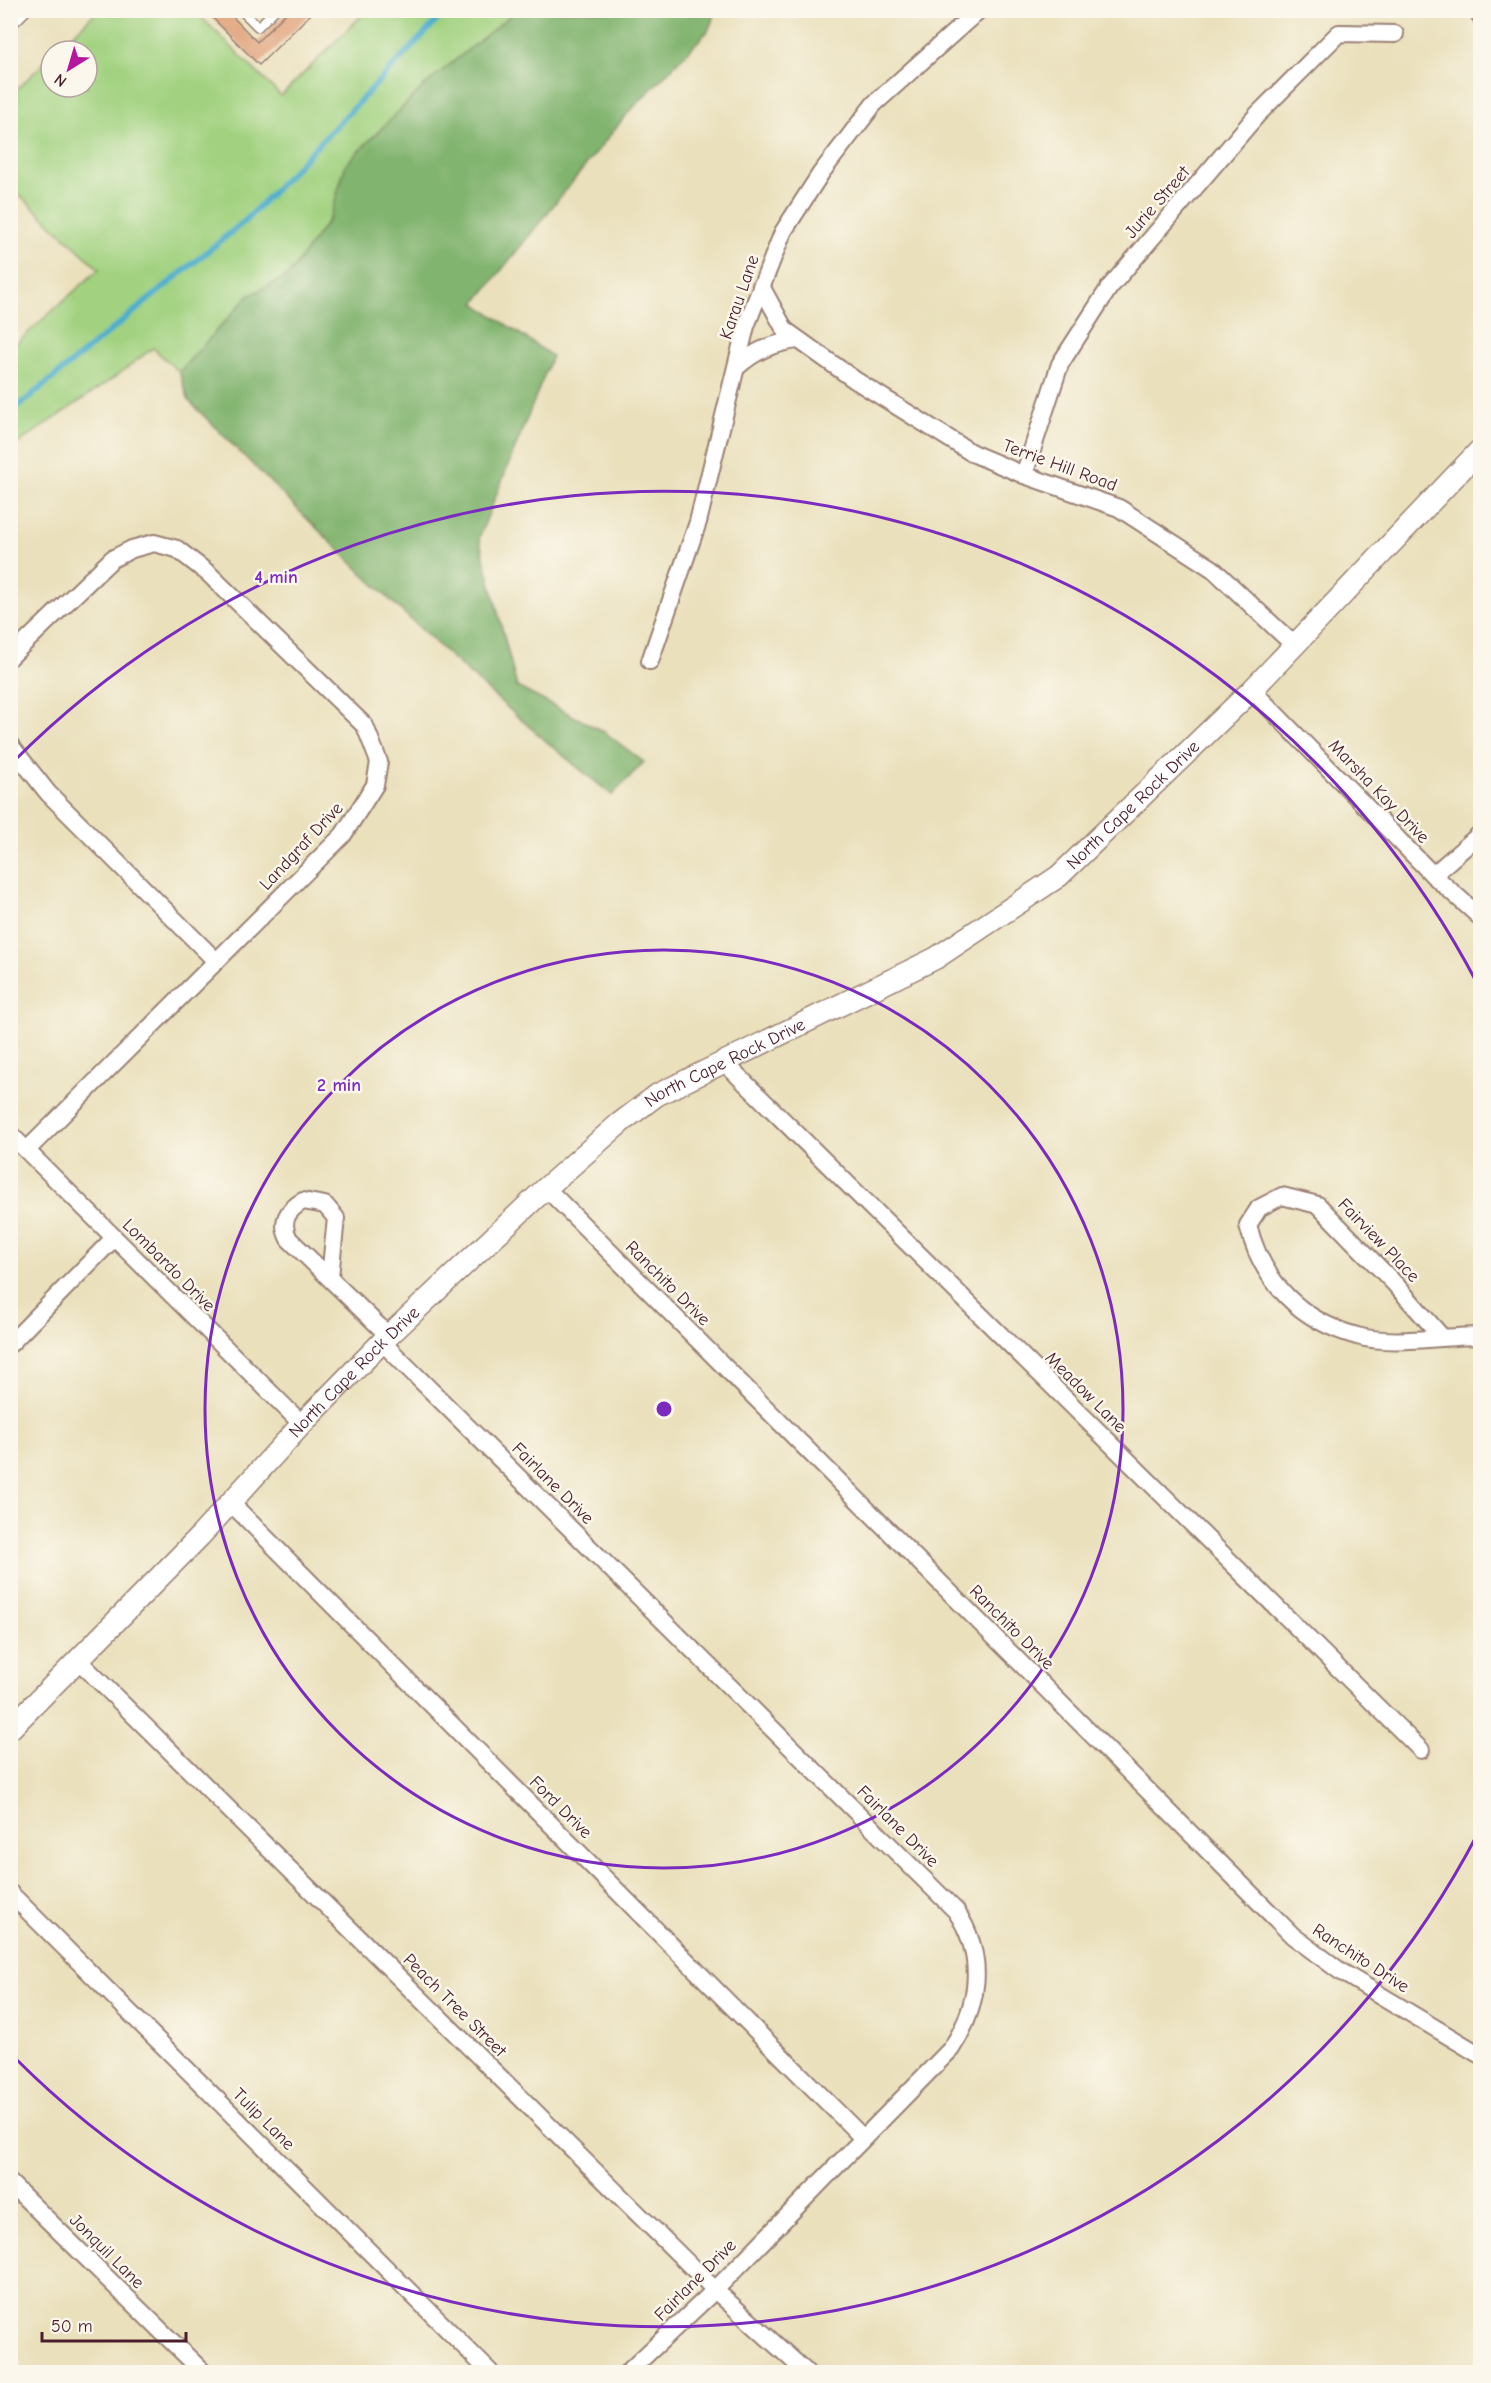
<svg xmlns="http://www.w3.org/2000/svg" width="1491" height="2383" font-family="'Comic Neue',sans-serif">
  <rect width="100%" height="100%" fill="#fbf7ec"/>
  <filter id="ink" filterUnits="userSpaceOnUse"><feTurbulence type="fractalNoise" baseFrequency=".0167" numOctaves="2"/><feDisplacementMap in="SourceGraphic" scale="12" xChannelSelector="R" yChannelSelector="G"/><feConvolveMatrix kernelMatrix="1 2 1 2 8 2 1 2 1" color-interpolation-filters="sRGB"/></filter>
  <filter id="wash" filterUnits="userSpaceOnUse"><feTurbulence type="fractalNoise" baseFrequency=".008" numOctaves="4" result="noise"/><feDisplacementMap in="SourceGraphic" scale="24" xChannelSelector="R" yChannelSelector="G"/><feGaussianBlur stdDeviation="1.35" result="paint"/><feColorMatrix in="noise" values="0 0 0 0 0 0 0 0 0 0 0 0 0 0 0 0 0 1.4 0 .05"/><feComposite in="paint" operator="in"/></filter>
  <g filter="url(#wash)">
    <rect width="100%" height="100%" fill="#eae0bc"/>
    <polygon fill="#a2d280" stroke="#767856" stroke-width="1.5" points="97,11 195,11 281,96 366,11 516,11 426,84 346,164 330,218 288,276 248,296 179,372 153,348 115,377 11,448 10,349 99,269 10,186 11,95 51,56 51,87 87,87 87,51 56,51"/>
    <path fill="#81b46e" stroke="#666a4c" stroke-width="1.5" d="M 516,11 L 716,11 L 708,31 L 627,114 L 475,303 L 552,356 L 479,538 L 517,687 L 604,732 L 644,762 L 612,795 C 461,676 326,538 189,401 L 179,372 L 248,296 L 288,276 L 330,218 L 346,164 L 426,84 Z"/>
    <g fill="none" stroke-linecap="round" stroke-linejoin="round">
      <polyline stroke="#4dadcc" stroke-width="6" points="10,413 246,220 447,10"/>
    </g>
    <g id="blocks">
      <polygon fill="#df9b72" points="205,10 226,10 257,42 289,10 315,10 259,65"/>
    </g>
  </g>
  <g filter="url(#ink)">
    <use href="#blocks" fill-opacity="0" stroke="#9a8074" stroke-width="1.5"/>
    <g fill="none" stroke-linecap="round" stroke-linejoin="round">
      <g stroke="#9a8074" stroke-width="11">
        <g id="service">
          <polyline points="241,10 258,27 275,10"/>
          <polyline points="1470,10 1480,22"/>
          <polyline points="10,27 27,10"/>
        </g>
      </g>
      <g stroke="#9a8074" stroke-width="20">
        <g id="minor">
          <polyline points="761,286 785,330 855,380 972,453 1024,475 1119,508 1213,569 1295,646"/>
          <path d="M 737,367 C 756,350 772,344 797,340"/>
          <polyline points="1024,475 1060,364 1109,288 1257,115 1339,33 1395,34"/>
          <polyline points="10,657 112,559 132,549 154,543 177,549 209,574 365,726 379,762 375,785 343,835 27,1150"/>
          <polyline points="650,661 698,522 746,326 783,232 821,173 874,104 979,10"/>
          <polyline points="1252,690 1433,875 1480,917"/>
          <polyline points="10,745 48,793 216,961"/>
          <polyline points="1433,875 1480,834"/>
          <polyline points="724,1062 1421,1750"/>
          <polyline points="10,1134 302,1424"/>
          <polyline points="546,1188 1293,1936 1340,1971 1480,2055"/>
          <path d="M 330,1277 L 336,1218 L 325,1205 L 303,1201 C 287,1210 280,1222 289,1239 L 389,1336"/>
          <path d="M 1441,1336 L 1395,1284 L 1318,1205 L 1282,1196 L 1259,1208 L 1248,1225 C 1262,1282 1301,1321 1357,1336 C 1391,1346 1444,1336 1480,1336"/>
          <path d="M 382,1342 L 956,1911 C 986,1956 980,2005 951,2049 L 715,2290 L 628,2372"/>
          <polyline points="10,1344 114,1238"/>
          <polyline points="232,1504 863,2138"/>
          <polyline points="80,1662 715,2290 806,2372"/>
          <polyline points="10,1893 490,2372"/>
          <polyline points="10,2183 203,2372"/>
        </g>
      </g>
      <g stroke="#9a8074" stroke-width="24">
        <g id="tertiary">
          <path id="s1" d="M 10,1729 L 200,1536 L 302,1424 L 382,1342 L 546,1188 L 620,1123 L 657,1095 L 936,958 L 1059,876 L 1252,690 L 1480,450"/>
        </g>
      </g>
      <use href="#service" stroke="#fff" stroke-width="8"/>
      <use href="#minor" stroke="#fff" stroke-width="16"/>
      <use href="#tertiary" stroke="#fff" stroke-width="21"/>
    </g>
  </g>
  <g fill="none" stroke="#7b2cbf" stroke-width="3">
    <circle cx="664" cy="1409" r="459"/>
    <path d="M1478 1833A918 918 0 0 1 15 2058M15 760A918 918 0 0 1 1478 985"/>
  </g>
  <g text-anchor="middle" stroke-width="5" stroke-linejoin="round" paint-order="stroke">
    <g font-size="18" fill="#4a1f2b" stroke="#fbf7ec">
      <text transform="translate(1157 202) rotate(-49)" y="6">Jurie Street</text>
      <text transform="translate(739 297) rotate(-71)" y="6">Karau Lane</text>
      <text transform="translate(1060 465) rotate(20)" y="6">Terrie Hill Road</text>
      <text transform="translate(1379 791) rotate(46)" y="6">Marsha Kay Drive</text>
      <text dy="6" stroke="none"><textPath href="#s1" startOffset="1468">North Cape Rock Drive</textPath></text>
      <text transform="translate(301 846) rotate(-47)" y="6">Landgraf Drive</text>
      <text dy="6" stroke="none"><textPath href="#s1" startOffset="982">North Cape Rock Drive</textPath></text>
      <text transform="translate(1379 1240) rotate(46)" y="6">Fairview Place</text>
      <text transform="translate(169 1265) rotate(45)" y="6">Lombardo Drive</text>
      <text transform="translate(668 1283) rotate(45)" y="6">Ranchito Drive</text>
      <text dy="6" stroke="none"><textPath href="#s1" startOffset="496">North Cape Rock Drive</textPath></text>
      <text transform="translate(1086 1392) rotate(45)" y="6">Meadow Lane</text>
      <text transform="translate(553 1483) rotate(45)" y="6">Fairlane Drive</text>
      <text transform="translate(1012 1627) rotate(45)" y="6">Ranchito Drive</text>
      <text transform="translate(561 1807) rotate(45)" y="6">Ford Drive</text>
      <text transform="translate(898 1826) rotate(45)" y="6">Fairlane Drive</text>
      <text transform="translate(1361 1958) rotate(33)" y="6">Ranchito Drive</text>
      <text transform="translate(455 2005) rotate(45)" y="6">Peach Tree Street</text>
      <text transform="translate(264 2119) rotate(45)" y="6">Tulip Lane</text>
      <text transform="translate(107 2251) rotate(45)" y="6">Jonquil Lane</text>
      <text transform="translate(695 2280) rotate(-45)" y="6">Fairlane Drive</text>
    </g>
  </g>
  <circle cx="664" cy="1409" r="9" fill="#7b2cbf" stroke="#fbf7ec" stroke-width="3"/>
  <g font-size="18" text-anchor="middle" font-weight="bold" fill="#7b2cbf" stroke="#fbf7ec" stroke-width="5" stroke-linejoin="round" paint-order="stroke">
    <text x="276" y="583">4 min</text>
    <text x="339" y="1091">2 min</text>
  </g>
  <rect width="1491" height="2383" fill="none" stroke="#fbf7ec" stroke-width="36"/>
  <g transform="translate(69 69) rotate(217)"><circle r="28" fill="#fbf7ec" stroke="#b4a19f" stroke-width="1.5"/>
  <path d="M0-4.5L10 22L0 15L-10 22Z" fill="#b5179e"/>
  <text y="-9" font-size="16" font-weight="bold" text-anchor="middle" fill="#4a1f2b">N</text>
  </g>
  <path d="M42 2332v9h144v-9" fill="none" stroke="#4a1f2b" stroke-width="3"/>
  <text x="51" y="2332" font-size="18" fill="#4a1f2b" stroke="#fbf7ec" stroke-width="4.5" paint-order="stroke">50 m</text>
</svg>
